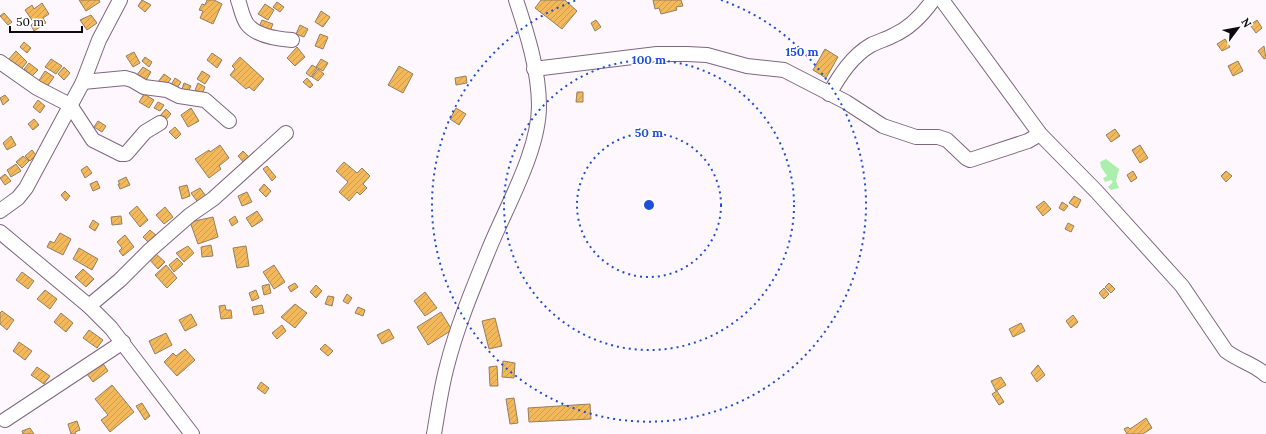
<svg xmlns="http://www.w3.org/2000/svg" width="1266" height="434" font-family="Lora,serif">
  <defs>
    <pattern id="building-hatch" width="6" height="6" patternUnits="userSpaceOnUse"><rect width="6" height="6" fill="#f3b85a"/><path d="M-1 1l2-2M0 6l6-6M5 7l2-2" fill="none" stroke="#cf9d4d"/></pattern>
  </defs>
  <rect width="100%" height="100%" fill="#fef8fe"/>
  <polygon fill="#aaf0aa" points="1106,159 1119,169 1116,181 1119,188 1111,190 1108,187 1113,182 1111,180 1105,182 1103,178 1107,176 1101,167 1100,162"/>
  <g fill="url(#building-hatch)" stroke="#947f63">
    <polygon points="79,0 99,0 100,2 86,11"/>
    <polygon points="142,0 151,5 145,12 138,6"/>
    <polygon points="207,0 214,0 222,4 213,24 200,18 203,11 199,10 202,4 205,5"/>
    <polygon points="541,0 565,0 577,11 562,29 535,8"/>
    <polygon points="653,0 681,0 683,6 676,7 677,10 661,14 659,8 655,9"/>
    <polygon points="277,2 284,7 280,12 273,7"/>
    <polygon points="42,3 49,14 43,18 46,23 34,31 31,25 34,23 25,10 32,5 34,9"/>
    <polygon points="265,4 274,10 268,20 258,14"/>
    <polygon points="321,11 330,17 323,27 315,22"/>
    <polygon points="4,13 12,22 8,25 0,16"/>
    <polygon points="91,15 97,23 87,30 80,20"/>
    <polygon points="262,20 273,24 270,31 259,27"/>
    <polygon points="596,20 601,27 595,31 591,23"/>
    <polygon points="1257,20 1262,28 1256,33 1250,25"/>
    <polygon points="300,25 308,29 304,37 296,34"/>
    <polygon points="320,34 328,37 323,49 315,46"/>
    <polygon points="1225,39 1230,47 1222,51 1217,44"/>
    <polygon points="24,42 31,48 27,53 20,47"/>
    <polygon points="1264,46 1266,58 1264,59 1258,51"/>
    <polygon points="297,47 305,57 295,66 287,58"/>
    <polygon points="825,49 838,57 826,78 813,70"/>
    <polygon points="16,51 27,62 19,72 8,60"/>
    <polygon points="134,52 140,63 133,67 126,56"/>
    <polygon points="212,53 222,60 217,68 207,60"/>
    <polygon points="145,57 152,62 149,67 142,61"/>
    <polygon points="240,57 264,79 254,91 249,87 246,89 230,75 235,69 232,66"/>
    <polygon points="51,59 62,66 56,74 45,67"/>
    <polygon points="321,59 328,63 323,71 316,67"/>
    <polygon points="1238,61 1243,71 1233,76 1228,66"/>
    <polygon points="29,63 38,70 32,76 24,69"/>
    <polygon points="312,65 317,68 311,77 306,73"/>
    <polygon points="399,66 413,74 403,93 388,85"/>
    <polygon points="64,67 70,73 64,80 58,74"/>
    <polygon points="143,67 151,72 145,82 136,76"/>
    <polygon points="318,69 324,74 318,81 312,77"/>
    <polygon points="45,71 54,77 46,88 38,82"/>
    <polygon points="202,71 210,76 205,84 197,79"/>
    <polygon points="164,74 171,79 164,87 158,82"/>
    <polygon points="466,76 467,83 456,85 455,78"/>
    <polygon points="175,78 181,82 177,88 171,85"/>
    <polygon points="307,78 313,85 310,88 303,82"/>
    <polygon points="184,83 191,86 188,92 182,89"/>
    <polygon points="198,83 205,87 202,94 195,90"/>
    <polygon points="577,92 583,92 583,102 576,102"/>
    <polygon points="144,94 154,100 149,108 139,102"/>
    <polygon points="5,95 9,100 3,105 0,98"/>
    <polygon points="38,100 45,106 40,113 33,107"/>
    <polygon points="158,102 164,105 160,111 154,108"/>
    <polygon points="191,108 199,121 188,127 181,115"/>
    <polygon points="456,108 466,114 459,125 450,119"/>
    <polygon points="166,109 171,114 164,122 159,117"/>
    <polygon points="34,119 39,125 33,130 28,124"/>
    <polygon points="98,121 106,126 102,132 94,127"/>
    <polygon points="175,127 181,134 176,139 169,132"/>
    <polygon points="1115,129 1120,136 1111,142 1106,135"/>
    <polygon points="11,136 16,145 7,150 3,143"/>
    <polygon points="220,145 229,158 219,166 221,169 209,178 195,159 209,150 210,152"/>
    <polygon points="1140,145 1148,158 1140,163 1132,150"/>
    <polygon points="32,150 36,155 30,161 25,156"/>
    <polygon points="243,151 251,159 245,164 238,156"/>
    <polygon points="23,156 29,161 22,168 16,162"/>
    <polygon points="344,162 357,173 362,168 370,176 363,184 367,188 360,195 357,192 349,201 339,192 348,182 336,171"/>
    <polygon points="16,164 21,171 11,177 7,170"/>
    <polygon points="87,166 92,173 85,178 81,170"/>
    <polygon points="267,166 276,177 272,181 263,169"/>
    <polygon points="1133,171 1137,178 1131,182 1127,175"/>
    <polygon points="1226,171 1232,176 1226,182 1221,176"/>
    <polygon points="5,174 11,181 5,185 0,178"/>
    <polygon points="126,177 130,185 120,189 118,184 120,184 118,181"/>
    <polygon points="97,181 100,188 93,191 90,184"/>
    <polygon points="264,184 271,191 266,197 259,190"/>
    <polygon points="187,185 190,196 182,199 179,187"/>
    <polygon points="200,188 208,199 199,204 191,193"/>
    <polygon points="65,191 70,196 66,201 61,195"/>
    <polygon points="247,192 252,202 242,206 238,196"/>
    <polygon points="1074,196 1081,200 1077,208 1069,203"/>
    <polygon points="1044,201 1051,209 1043,216 1036,207"/>
    <polygon points="1062,202 1068,206 1064,211 1059,208"/>
    <polygon points="137,206 148,220 140,227 129,213"/>
    <polygon points="165,207 173,217 164,224 156,215"/>
    <polygon points="257,211 263,220 252,227 246,218"/>
    <polygon points="121,216 122,224 112,225 111,217"/>
    <polygon points="235,216 238,222 232,226 229,220"/>
    <polygon points="213,217 218,237 198,244 190,222"/>
    <polygon points="93,220 99,224 95,231 89,227"/>
    <polygon points="1068,223 1074,226 1071,232 1065,229"/>
    <polygon points="150,230 158,237 151,245 143,237"/>
    <polygon points="60,233 71,239 63,255 47,247 50,241 54,243"/>
    <polygon points="125,235 134,247 123,256 119,251 122,248 117,242"/>
    <polygon points="211,245 213,256 202,257 201,247"/>
    <polygon points="188,246 194,253 184,262 176,253"/>
    <polygon points="246,246 249,266 237,268 233,248"/>
    <polygon points="79,248 98,259 92,270 73,259"/>
    <polygon points="155,253 165,262 158,269 149,259"/>
    <polygon points="177,258 183,264 174,272 169,265"/>
    <polygon points="166,265 177,278 167,288 155,275"/>
    <polygon points="274,265 285,282 274,289 263,272"/>
    <polygon points="83,269 94,279 86,287 75,277"/>
    <polygon points="22,272 34,281 28,289 16,280"/>
    <polygon points="295,283 298,287 291,292 288,287"/>
    <polygon points="1109,283 1115,289 1111,293 1105,287"/>
    <polygon points="269,284 271,293 264,295 262,286"/>
    <polygon points="316,285 322,291 316,298 310,292"/>
    <polygon points="1104,288 1109,294 1104,299 1099,293"/>
    <polygon points="45,290 57,299 50,309 37,299"/>
    <polygon points="256,290 259,298 252,301 249,293"/>
    <polygon points="425,292 437,308 425,316 414,301"/>
    <polygon points="347,294 352,298 348,304 343,301"/>
    <polygon points="328,296 334,297 332,306 325,304"/>
    <polygon points="295,304 307,313 295,328 281,317"/>
    <polygon points="225,305 226,310 231,310 232,318 221,319 219,306"/>
    <polygon points="262,305 264,313 254,315 252,307"/>
    <polygon points="358,307 365,310 363,316 355,313"/>
    <polygon points="2,311 14,320 7,330 0,324 0,313"/>
    <polygon points="441,312 452,330 428,345 417,327"/>
    <polygon points="61,313 73,323 66,332 54,322"/>
    <polygon points="191,314 197,325 185,331 179,320"/>
    <polygon points="1073,315 1078,322 1071,328 1066,321"/>
    <polygon points="495,318 502,346 489,349 482,321"/>
    <polygon points="1021,323 1025,331 1013,337 1009,329"/>
    <polygon points="282,325 286,331 277,339 272,333"/>
    <polygon points="389,329 394,338 382,344 377,335"/>
    <polygon points="89,330 103,340 97,348 83,338"/>
    <polygon points="166,333 172,345 155,354 149,341"/>
    <polygon points="19,342 32,351 25,360 13,351"/>
    <polygon points="325,344 333,351 328,356 320,349"/>
    <polygon points="185,349 195,360 177,376 164,362 173,353 176,356"/>
    <polygon points="100,359 108,371 93,382 84,370"/>
    <polygon points="503,361 515,363 514,378 502,377"/>
    <polygon points="1038,365 1045,375 1037,382 1031,373"/>
    <polygon points="497,366 498,386 490,386 489,367"/>
    <polygon points="37,367 50,376 44,384 31,375"/>
    <polygon points="1001,377 1006,385 996,391 991,381"/>
    <polygon points="261,382 269,388 265,394 257,388"/>
    <polygon points="112,385 134,412 110,432 101,420 108,415 95,399"/>
    <polygon points="997,391 1004,402 999,405 992,394"/>
    <polygon points="514,398 518,423 510,424 506,399"/>
    <polygon points="142,403 150,416 145,420 136,406"/>
    <polygon points="590,404 591,419 529,422 528,408"/>
    <polygon points="1146,418 1152,428 1143,434 1127,434 1124,429 1128,427 1130,429"/>
    <polygon points="77,421 80,430 75,432 76,434 71,434 68,424"/>
    <polygon points="30,428 34,434 23,434 22,431"/>
  </g>
  <g fill="none" stroke-linecap="round" stroke-linejoin="round">
    <g stroke="#7f667f" stroke-width="16">
      <g id="minor">
        <path d="M 238,0 C 241,8 242,17 247,24 C 256,36 278,39 292,40"/>
        <path d="M 942,0 L 1040,134 L 1097,192 L 1182,286 L 1226,351 C 1239,361 1254,364 1266,375"/>
        <polyline points="0,62 37,88 70,105 93,140 121,154 126,154 145,132 160,123"/>
        <polyline points="534,69 657,54 687,54 707,55 747,66 784,70 846,102 883,126 916,137 938,137 947,140 966,158 970,160 1028,141 1040,134"/>
        <polyline points="83,82 125,78 132,80 144,87 167,90 179,96 205,100 229,121"/>
        <path d="M 829,94 C 840,75 852,56 871,45 C 879,41 887,39 894,35 C 910,28 923,14 933,0"/>
        <polyline points="0,211 18,198 26,188 83,82 99,40 120,0"/>
        <polyline points="0,232 89,306 111,328 192,434"/>
        <polyline points="89,306 120,280 150,250 190,215 213,199 286,133"/>
        <polyline points="5,420 123,342"/>
        <path d="M 434,434 C 438,411 441,388 447,366 C 457,326 474,286 489,249 C 506,207 539,151 539,106 C 539,71 527,33 516,0"/>
      </g>
    </g>
    <use href="#minor" stroke="#fff" stroke-width="14"/>
  </g>
  <g fill="none" stroke="#1d4ed8" stroke-width="2" stroke-dasharray="2 4">
    <circle cx="649" cy="205" r="72"/>
    <circle cx="649" cy="205" r="145"/>
    <path d="M721 0A217 217 0 1 1 577 0"/>
  </g>
  <circle cx="649" cy="205" r="6" fill="#1d4ed8" stroke="#fff" stroke-width="2"/>
  <g font-size="12" text-anchor="middle" font-weight="bold" fill="#1d4ed8" stroke="#fff" stroke-width="3" stroke-linejoin="round" paint-order="stroke">
    <text x="802" y="56">150 m</text>
    <text x="649" y="64">100 m</text>
    <text x="649" y="137">50 m</text>
  </g>
  <g transform="translate(1238 28) rotate(58)" stroke="#ffffff" stroke-width="3" paint-order="stroke">
  <path d="M0-3L7 15L0 10L-7 15Z" fill="#100811"/>
  <text y="-6" font-size="11" font-weight="bold" text-anchor="middle" fill="#100811">N</text>
  </g>
  <path d="M10 26v6h72v-6" fill="none" stroke="#100811" stroke-width="2"/>
  <text x="16" y="26" font-size="12" fill="#100811" stroke="#ffffff" stroke-width="3" paint-order="stroke">50 m</text>
</svg>
